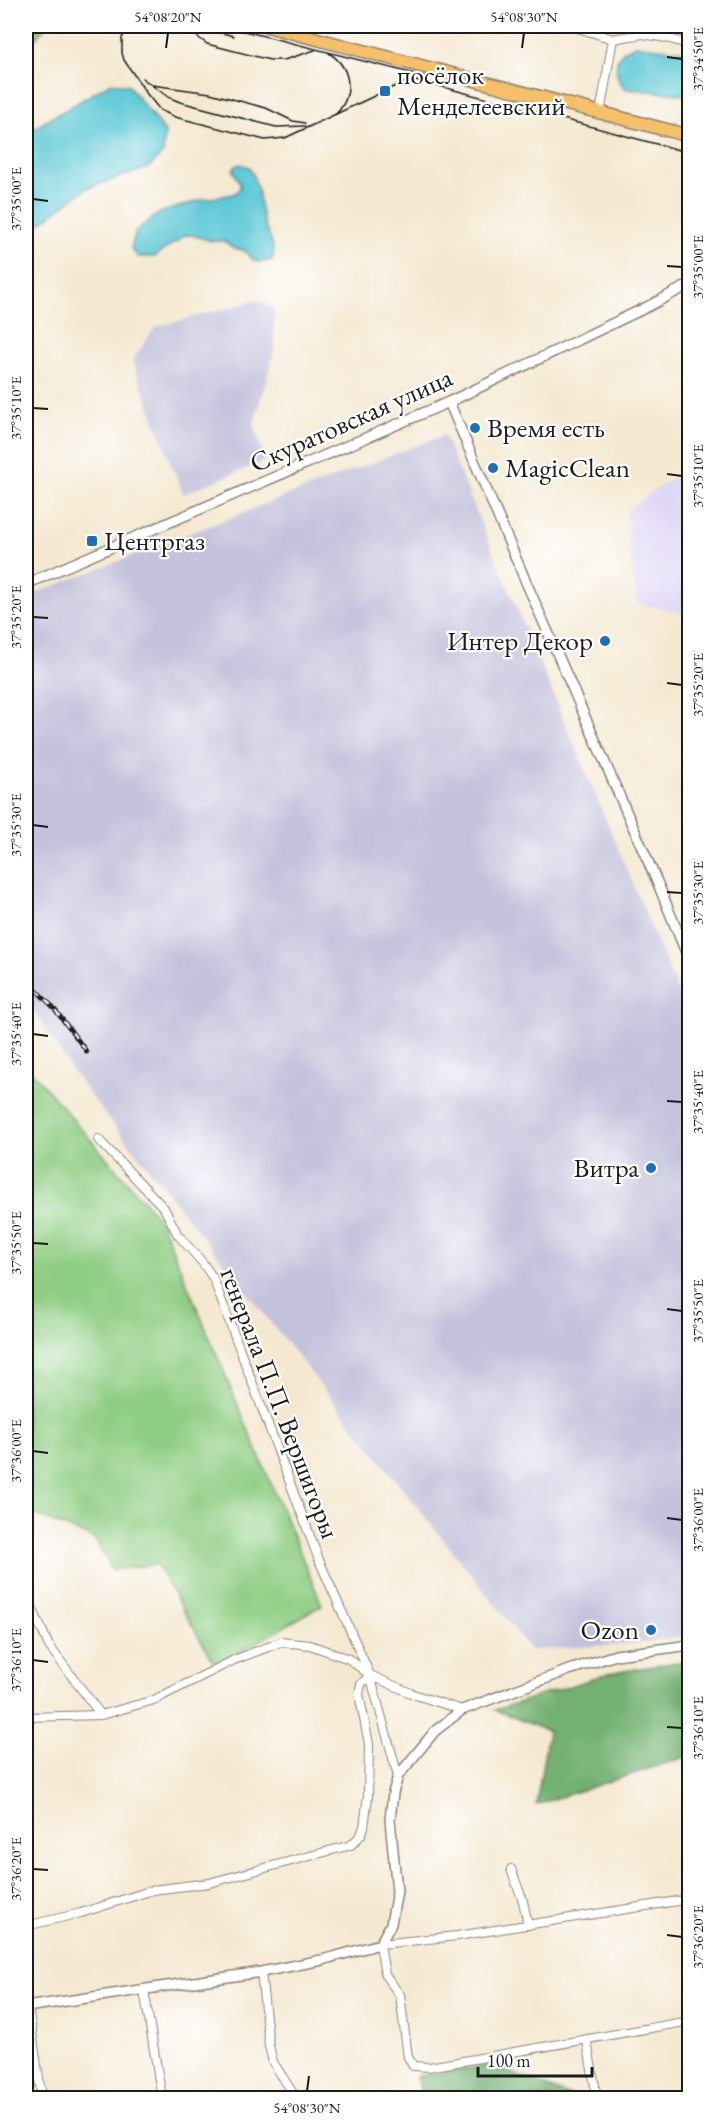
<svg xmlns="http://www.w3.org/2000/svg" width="715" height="2124" font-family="'EB Garamond',serif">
  <rect width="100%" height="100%" fill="#fff"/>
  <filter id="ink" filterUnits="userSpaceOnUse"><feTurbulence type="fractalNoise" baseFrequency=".0167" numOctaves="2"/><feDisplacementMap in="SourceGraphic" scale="12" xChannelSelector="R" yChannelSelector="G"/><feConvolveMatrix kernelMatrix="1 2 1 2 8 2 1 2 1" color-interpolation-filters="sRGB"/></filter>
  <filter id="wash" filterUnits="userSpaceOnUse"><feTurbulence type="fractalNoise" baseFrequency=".008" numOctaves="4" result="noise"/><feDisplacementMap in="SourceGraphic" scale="24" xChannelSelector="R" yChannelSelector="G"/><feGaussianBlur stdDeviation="1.35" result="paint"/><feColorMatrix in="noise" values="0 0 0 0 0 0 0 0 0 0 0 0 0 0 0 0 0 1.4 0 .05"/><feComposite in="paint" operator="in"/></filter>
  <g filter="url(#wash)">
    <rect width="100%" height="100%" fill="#f4e8d0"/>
    <polygon fill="#ded5f5" points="689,466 689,614 636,603 626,511"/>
    <g fill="#c3c1db">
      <polygon points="257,300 274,308 275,348 254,423 265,461 183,494 132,361 156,327"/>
      <polygon points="444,435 689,1017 689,1636 629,1644 531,1650 79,1081 26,999 26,597"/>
    </g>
    <polygon fill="#8fcd83" stroke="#567450" stroke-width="1.5" points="26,1065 160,1220 322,1605 216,1666 156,1564 112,1570 95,1539 26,1511"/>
    <g fill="#73b071" stroke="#486646" stroke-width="1.5">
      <polygon points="26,26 46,26 37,38 26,43"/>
      <polygon points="689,1660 689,1756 536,1805 548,1731 495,1710 607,1674"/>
      <polygon points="491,2065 576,2098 422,2098 417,2076"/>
    </g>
    <g fill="#5cc7d6" stroke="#3c7279" stroke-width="1.5">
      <path d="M 635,45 L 689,52 L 689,95 L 627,89 C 616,82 612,63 622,53 C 625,50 631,47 635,45 Z"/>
      <polygon points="111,83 128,85 165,132 163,153 148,168 87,188 41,223 26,227 26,131 31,130"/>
      <path d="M 240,164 L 249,167 C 259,184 259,204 264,223 C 268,235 277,247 272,260 L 260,262 L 255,261 L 243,250 L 233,248 L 224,241 L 212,241 L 192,235 L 186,235 L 154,257 L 138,257 L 131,248 L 136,231 L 160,213 L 201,200 L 234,194 L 240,188 L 240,183 L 233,171 L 235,166 Z"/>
    </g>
  </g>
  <g filter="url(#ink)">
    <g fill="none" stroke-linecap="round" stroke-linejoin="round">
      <g stroke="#888276" stroke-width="10">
        <g id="minor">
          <polyline points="572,26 613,39 642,34 667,38 690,45"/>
          <polyline points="600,113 613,39"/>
          <polyline points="98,1139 164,1208 178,1235 202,1262 213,1278 319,1560 370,1675 398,1776"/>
          <polyline points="26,1594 49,1646 101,1715"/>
          <polyline points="26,1717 101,1715 154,1700 234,1660 281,1642 310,1645 349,1659 370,1675 413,1694 462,1710"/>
          <polyline points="511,1869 523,1901 528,1925"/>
          <polyline points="690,1899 457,1936 380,1944 385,1975 400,1995 408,2057 413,2066 429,2067 690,2021"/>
          <polyline points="26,1926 81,1913 153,1890 209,1883 351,1845 361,1835 364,1827 368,1796 369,1744 359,1694 361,1684 370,1675"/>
          <polyline points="261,1972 269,2046 273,2062 296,2098"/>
          <polyline points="144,1990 162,2098"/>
          <polyline points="28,2007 42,2098"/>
          <polyline points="587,2041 597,2098"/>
        </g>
      </g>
      <g stroke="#888276" stroke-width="12">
        <g id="tertiary">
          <polyline points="449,402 526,582 658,884 690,962"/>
          <polyline points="26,584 449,402 649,306 690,284"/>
          <polyline points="26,2007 261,1972 322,1960 380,1944 391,1924 397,1891 390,1820 393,1793 398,1776 435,1731 462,1710 569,1670 616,1655 690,1645"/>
        </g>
      </g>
      <g stroke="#888276" stroke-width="15">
        <polyline id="primary" points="267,26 690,136"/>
      </g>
      <use href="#minor" stroke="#fff" stroke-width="8"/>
      <use href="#tertiary" stroke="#fff" stroke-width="9"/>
      <use href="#primary" stroke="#f6c06b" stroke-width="12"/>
      <g stroke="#1c1c1c" stroke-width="1.5">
        <polyline points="129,26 122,38 122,53 124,60 147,94 160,110 175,117 265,140 285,138 402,83 414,81 428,83 690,153"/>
        <polyline points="183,26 207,44 270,60 284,60 315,50"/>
        <polyline points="203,26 214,31 234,36"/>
        <polyline points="224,26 427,77"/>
        <path d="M 329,53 C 352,68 354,95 336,114"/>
        <polyline points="142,78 168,97 180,102 276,127 305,126"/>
        <polyline points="152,85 210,93 266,108 293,121 305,123"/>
      </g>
      <g stroke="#1c1c1c" stroke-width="4.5">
        <polyline id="rail" points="26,980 53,1007 87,1052"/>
      </g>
      <use href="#rail" stroke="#fff" stroke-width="2" stroke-dasharray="7" stroke-linecap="butt"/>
    </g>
  </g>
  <path fill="none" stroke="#1c1c1c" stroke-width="2" d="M 166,48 L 168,33M 522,48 L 524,33M 667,57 L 682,59M 33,199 L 48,201M 667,266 L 682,267M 33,408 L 48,409M 667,474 L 682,476M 33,617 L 48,618M 667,683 L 682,685M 33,825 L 48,827M 667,892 L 682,893M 33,1034 L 48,1036M 667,1101 L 682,1102M 33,1243 L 48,1244M 667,1309 L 682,1311M 33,1451 L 48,1453M 667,1518 L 682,1520M 33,1660 L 48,1662M 667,1727 L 682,1728M 33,1869 L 48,1870M 667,1935 L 682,1937M 307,2091 L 309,2076"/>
  <g fill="#1f6fb2" stroke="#fff" stroke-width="2">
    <rect x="379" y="85" width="12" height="12" rx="3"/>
    <circle cx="475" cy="428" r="6"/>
    <circle cx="493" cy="468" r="6"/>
    <rect x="86" y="535" width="12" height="12" rx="3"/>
    <circle cx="605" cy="641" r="6"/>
    <circle cx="651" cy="1168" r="6"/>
    <circle cx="651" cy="1630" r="6"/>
  </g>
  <g text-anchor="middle" stroke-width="4.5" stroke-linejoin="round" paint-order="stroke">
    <g font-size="27" fill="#1c1c1c" stroke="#fff" text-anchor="start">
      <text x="397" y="84">посёлок<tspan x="397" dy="31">Менделеевский</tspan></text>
      <text x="487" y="437">Время есть</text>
      <text x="505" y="477">MagicClean</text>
      <text x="104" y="550">Центргаз</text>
      <text x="593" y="650" text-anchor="end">Интер Декор</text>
      <text x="639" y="1177" text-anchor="end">Витра</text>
      <text x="639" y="1639" text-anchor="end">Ozon</text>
    </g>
    <g font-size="27" fill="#1c1c1c" stroke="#fff">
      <text transform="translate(351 420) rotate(-24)" y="9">Скуратовская улица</text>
      <text transform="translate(280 1403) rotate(69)" y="9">генерала П.П. Вершигоры</text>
    </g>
  </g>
  <rect width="715" height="2124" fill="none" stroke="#fff" stroke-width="66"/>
  <path d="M478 2067v9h114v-9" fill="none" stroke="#1c1c1c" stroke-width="3"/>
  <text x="487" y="2067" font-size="18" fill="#1c1c1c" stroke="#ffffff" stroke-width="4.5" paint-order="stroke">100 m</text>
  <rect x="33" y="33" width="649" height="2058" fill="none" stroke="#1c1c1c" stroke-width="2"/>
  <g font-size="15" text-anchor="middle" fill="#1c1c1c">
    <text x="168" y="22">54°08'20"N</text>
    <text x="524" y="22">54°08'30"N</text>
    <text transform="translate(698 59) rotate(-90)" y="5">37°34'50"E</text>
    <text transform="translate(16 199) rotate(-90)" y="5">37°35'00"E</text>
    <text transform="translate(698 267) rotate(-90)" y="5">37°35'00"E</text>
    <text transform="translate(16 408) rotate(-90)" y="5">37°35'10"E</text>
    <text transform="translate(698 476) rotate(-90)" y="5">37°35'10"E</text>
    <text transform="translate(16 617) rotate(-90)" y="5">37°35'20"E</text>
    <text transform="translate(698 685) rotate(-90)" y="5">37°35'20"E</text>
    <text transform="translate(16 825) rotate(-90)" y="5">37°35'30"E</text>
    <text transform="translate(698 893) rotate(-90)" y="5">37°35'30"E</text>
    <text transform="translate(16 1034) rotate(-90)" y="5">37°35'40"E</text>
    <text transform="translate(698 1102) rotate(-90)" y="5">37°35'40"E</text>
    <text transform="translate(16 1243) rotate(-90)" y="5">37°35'50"E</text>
    <text transform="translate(698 1311) rotate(-90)" y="5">37°35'50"E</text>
    <text transform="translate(16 1451) rotate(-90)" y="5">37°36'00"E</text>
    <text transform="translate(698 1520) rotate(-90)" y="5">37°36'00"E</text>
    <text transform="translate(16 1660) rotate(-90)" y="5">37°36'10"E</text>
    <text transform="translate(698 1728) rotate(-90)" y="5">37°36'10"E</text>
    <text transform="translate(16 1869) rotate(-90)" y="5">37°36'20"E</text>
    <text transform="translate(698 1937) rotate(-90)" y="5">37°36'20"E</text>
    <text x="307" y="2113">54°08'30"N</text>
  </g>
</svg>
